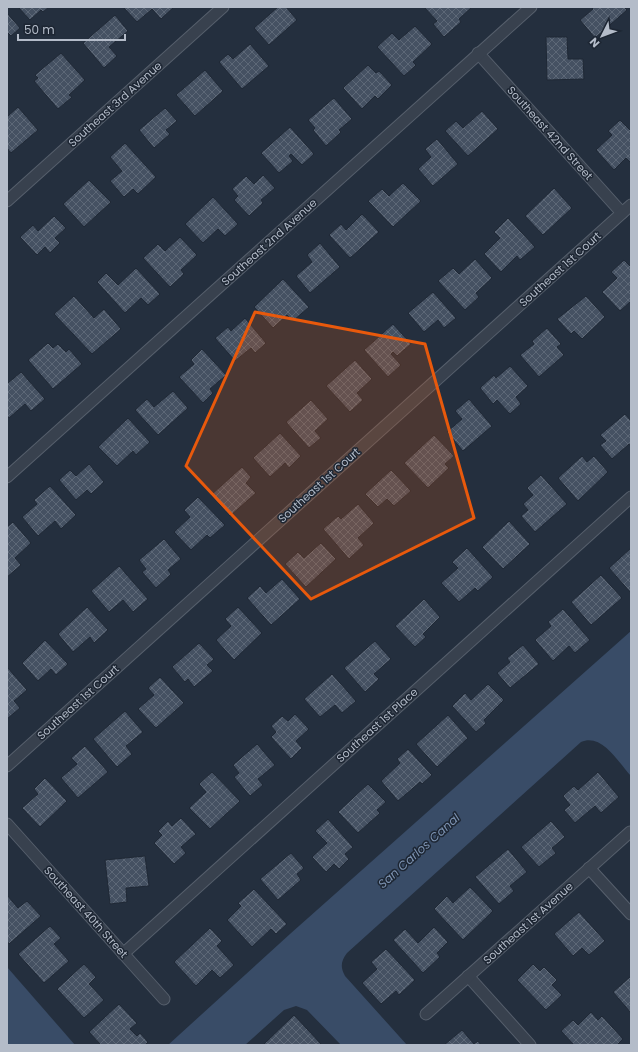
<svg xmlns="http://www.w3.org/2000/svg" width="638" height="1052" font-family="Poppins,sans-serif">
  <defs>
    <pattern id="building-cross-hatch" width="8" height="8" patternUnits="userSpaceOnUse"><rect width="8" height="8" fill="#455162"/><path d="M0 0l8 8M0 8l8-8" fill="none" stroke="#5d6877"/></pattern>
  </defs>
  <rect width="100%" height="100%" fill="#242f3e"/>
  <g fill="#394c67">
    <path d="M 631,631 L 631,776 C 618,762 602,733 581,742 L 347,953 C 341,961 340,967 345,976 L 407,1045 L 341,1045 L 307,1010 L 296,1006 L 284,1010 L 245,1045 L 168,1045 L 290,934 Z"/>
    <polygon points="7,967 75,1045 7,1045"/>
  </g>
  <g fill="url(#building-cross-hatch)" stroke="#1f2835">
    <polygon points="18,7 49,7 43,12 41,10 30,20"/>
    <polygon points="123,7 174,7 161,19 152,9 137,22"/>
    <polygon points="278,7 286,7 297,20 269,45 254,28"/>
    <polygon points="424,7 472,7 459,19 461,22 444,37 433,24 437,21"/>
    <polygon points="591,7 624,7 627,10 595,38 580,20 593,9"/>
    <polygon points="7,13 20,28 11,36 7,32"/>
    <polygon points="115,15 128,31 109,47 117,56 104,68 83,43"/>
    <polygon points="415,26 432,44 413,62 416,65 404,76 377,47 392,33 399,40"/>
    <polygon points="546,37 567,37 568,59 583,59 584,79 547,80"/>
    <polygon points="250,44 269,66 242,89 219,62 228,54 233,59"/>
    <polygon points="61,53 85,80 69,95 72,97 58,109 34,81 38,78 35,75"/>
    <polygon points="368,65 376,73 379,71 392,85 378,99 375,96 362,109 343,88"/>
    <polygon points="205,70 223,91 195,116 176,95"/>
    <polygon points="334,98 352,119 339,130 341,132 326,146 313,130 315,128 308,120"/>
    <polygon points="18,107 38,130 11,153 7,148 7,117"/>
    <polygon points="165,108 177,121 166,130 170,134 154,148 139,130"/>
    <polygon points="482,111 498,129 468,156 445,131 456,121 463,128"/>
    <polygon points="620,120 631,131 631,160 630,162 626,158 614,170 596,150 612,135 608,131"/>
    <polygon points="290,127 314,154 302,165 291,154 289,156 293,161 279,173 261,153"/>
    <polygon points="437,139 458,164 433,186 418,169 431,157 425,149"/>
    <polygon points="125,143 156,177 138,194 133,189 124,197 110,181 122,171 110,157"/>
    <polygon points="263,175 275,188 261,200 263,203 249,216 234,200 238,196 232,189 246,176 254,184"/>
    <polygon points="89,180 111,202 84,227 63,204"/>
    <polygon points="403,183 421,201 393,227 368,201 382,189 389,196"/>
    <polygon points="554,188 572,208 543,235 525,216"/>
    <polygon points="213,197 238,224 225,236 218,229 203,243 185,224"/>
    <polygon points="362,214 379,232 350,258 329,235 341,224 346,230"/>
    <polygon points="54,216 66,228 55,238 60,243 50,253 45,247 37,255 20,237 33,225 38,231"/>
    <polygon points="508,218 535,247 520,260 517,256 501,272 484,254 500,238 494,232"/>
    <polygon points="180,237 197,255 181,270 184,274 170,287 143,258 158,244 165,251"/>
    <polygon points="320,243 340,267 310,293 296,276 312,262 307,255"/>
    <polygon points="475,259 492,278 476,293 479,297 465,310 438,281 453,268 459,274"/>
    <polygon points="624,260 631,267 631,301 620,311 602,292 617,278 611,272"/>
    <polygon points="136,268 160,294 148,305 141,298 125,313 97,282 106,273 118,285"/>
    <polygon points="283,279 309,307 293,321 287,315 273,328 254,307"/>
    <polygon points="433,292 456,318 444,328 438,320 424,332 408,313"/>
    <polygon points="74,296 94,318 104,309 121,329 92,354 54,314"/>
    <polygon points="586,296 605,317 582,339 574,331 571,334 557,319"/>
    <polygon points="245,318 266,343 255,353 251,348 235,361 215,338 228,327 231,331"/>
    <polygon points="393,324 411,344 397,356 393,352 391,354 401,365 388,377 364,350"/>
    <polygon points="547,328 561,344 557,347 564,355 539,377 520,355 534,344 532,341"/>
    <polygon points="48,343 53,348 58,344 66,352 69,349 82,364 53,389 28,360"/>
    <polygon points="202,349 226,375 210,389 213,393 203,403 179,377 194,364 191,360"/>
    <polygon points="355,360 372,379 357,393 363,400 350,412 326,386"/>
    <polygon points="510,366 528,386 516,397 521,404 510,414 497,400 493,404 480,388 494,375 496,378"/>
    <polygon points="21,372 45,399 31,411 25,404 9,418 7,415 7,384"/>
    <polygon points="173,391 188,408 158,435 135,410 147,399 154,407"/>
    <polygon points="469,399 492,426 463,451 447,432 462,419 455,411"/>
    <polygon points="311,400 328,419 315,431 321,438 309,448 286,422"/>
    <polygon points="625,414 631,421 631,447 629,444 612,459 600,445 606,441 600,435"/>
    <polygon points="128,418 150,442 136,455 133,451 117,466 98,447"/>
    <polygon points="280,433 301,456 289,468 285,463 270,477 253,458"/>
    <polygon points="434,435 454,456 445,464 449,468 428,488 404,463"/>
    <polygon points="582,456 587,462 594,456 608,472 578,501 558,478"/>
    <polygon points="89,464 104,482 91,494 87,490 76,500 59,480 70,470 76,476"/>
    <polygon points="242,467 251,477 246,483 256,493 230,516 211,495"/>
    <polygon points="391,470 411,491 394,506 387,499 378,507 365,494"/>
    <polygon points="541,475 567,504 535,532 521,516 528,510 523,504 533,495 527,488"/>
    <polygon points="50,486 76,515 61,529 55,521 38,536 22,517 37,504 34,500"/>
    <polygon points="198,497 225,525 210,538 207,535 191,550 174,532 190,517 184,510"/>
    <polygon points="358,504 374,523 358,538 364,545 349,559 323,529 338,516 341,519"/>
    <polygon points="509,521 530,544 503,569 482,547"/>
    <polygon points="13,522 31,543 15,558 21,565 7,577 7,527"/>
    <polygon points="164,539 181,559 168,570 171,574 156,588 142,572 146,569 139,560"/>
    <polygon points="321,543 336,559 306,587 285,564 298,552 304,558"/>
    <polygon points="467,548 493,577 478,591 475,588 459,602 441,583 458,568 452,562"/>
    <polygon points="631,548 631,593 609,568"/>
    <polygon points="119,566 148,599 133,612 123,600 109,612 91,591"/>
    <polygon points="601,575 622,598 591,625 571,602"/>
    <polygon points="282,579 300,599 271,625 247,598 260,586 266,593"/>
    <polygon points="424,599 440,617 423,634 426,637 415,647 395,626"/>
    <polygon points="87,607 108,630 94,643 90,637 73,652 58,634"/>
    <polygon points="238,607 262,633 234,660 216,640 231,626 225,619"/>
    <polygon points="563,609 590,640 575,653 569,646 553,661 535,640 551,626 548,622"/>
    <polygon points="45,640 68,664 56,675 51,669 38,681 22,663"/>
    <polygon points="375,641 391,659 374,674 379,679 365,692 344,668"/>
    <polygon points="199,643 214,659 207,665 213,671 194,687 188,679 185,682 172,667"/>
    <polygon points="523,645 539,664 510,688 497,673 510,662 507,658"/>
    <polygon points="7,667 27,690 14,701 20,708 7,719"/>
    <polygon points="332,674 356,701 342,713 335,705 320,717 304,699"/>
    <polygon points="160,677 184,703 156,728 138,709 154,695 148,688"/>
    <polygon points="488,684 504,700 484,720 486,723 476,732 452,706 465,693 471,700"/>
    <polygon points="125,711 143,732 126,746 132,754 117,767 93,739"/>
    <polygon points="295,714 309,729 296,741 302,748 291,759 271,737 276,732 271,726 282,716 288,721"/>
    <polygon points="448,715 468,738 437,767 416,744"/>
    <polygon points="257,744 275,765 258,779 263,785 250,796 234,777 239,773 233,765"/>
    <polygon points="85,746 108,772 78,798 61,778 77,764 71,758"/>
    <polygon points="408,749 432,775 422,784 420,782 398,801 381,781 400,763 397,759"/>
    <polygon points="212,772 240,801 210,829 189,808 206,792 199,784"/>
    <polygon points="598,772 619,797 601,813 595,806 575,823 564,810 570,805 563,796 574,786 578,790"/>
    <polygon points="45,778 67,801 40,827 22,808 38,794 34,789"/>
    <polygon points="368,784 386,802 377,810 380,813 358,833 338,812"/>
    <polygon points="181,818 196,834 181,847 186,853 174,864 154,843 162,835 158,831 168,821 172,826"/>
    <polygon points="328,819 353,847 345,854 349,859 339,869 334,864 326,872 312,857 327,843 315,831"/>
    <polygon points="551,821 565,837 552,848 556,853 539,867 521,847"/>
    <polygon points="508,849 527,872 510,886 514,891 499,904 475,877"/>
    <polygon points="291,853 304,868 297,874 301,880 278,900 260,879"/>
    <polygon points="145,856 149,886 126,888 127,902 110,904 105,860"/>
    <polygon points="470,887 493,911 463,940 434,909 447,896 453,903"/>
    <polygon points="254,889 287,924 276,934 271,929 252,947 227,920 241,906 238,903"/>
    <polygon points="7,895 18,908 27,901 41,916 9,944 7,941"/>
    <polygon points="579,912 605,941 589,955 582,948 573,956 554,934"/>
    <polygon points="50,926 61,938 54,944 69,961 44,983 18,954"/>
    <polygon points="434,927 448,942 437,953 440,957 423,973 393,940 405,929 418,943"/>
    <polygon points="210,928 222,941 217,946 234,965 220,978 212,970 196,986 174,962"/>
    <polygon points="386,949 415,980 399,995 396,991 381,1004 362,983 377,969 371,962"/>
    <polygon points="84,964 96,977 89,984 104,1000 84,1018 57,989"/>
    <polygon points="533,964 540,971 544,967 557,980 552,985 562,995 546,1010 517,980"/>
    <polygon points="631,976 631,1013 613,992"/>
    <polygon points="119,1004 137,1023 130,1029 137,1036 140,1033 148,1042 145,1045 101,1045 89,1032"/>
    <polygon points="591,1012 598,1020 602,1016 623,1039 617,1045 574,1045 561,1031 573,1020 578,1025"/>
    <polygon points="294,1015 321,1044 319,1045 263,1045"/>
    <polygon points="462,1030 474,1044 478,1041 481,1045 444,1045"/>
  </g>
  <g fill="none" stroke-linecap="round" stroke-linejoin="round">
    <g stroke="#565f6c" stroke-width="13">
      <g id="minor">
        <polyline points="478,53 622,213"/>
        <polyline points="7,201 223,7"/>
        <polyline points="7,477 531,7"/>
        <polyline points="7,766 631,205"/>
        <polyline points="7,824 164,999"/>
        <polyline points="589,868 631,914"/>
        <polyline points="123,954 631,497"/>
        <polyline points="468,976 530,1045"/>
        <polyline points="426,1014 630,832"/>
      </g>
    </g>
    <use href="#minor" stroke="#38414e" stroke-width="11"/>
  </g>
  <path fill="#e8590c" fill-opacity="0.2" stroke="#e8590c" stroke-width="3" stroke-linejoin="round" d="M 255,312 L 425,344 L 474,518 L 311,599 L 186,466 Z"/>
  <g text-anchor="middle" stroke-width="3" stroke-linejoin="round" paint-order="stroke">
    <g font-size="11" fill="#b4bcc9" stroke="#1d2633">
      <text transform="translate(115 104) rotate(-42)" y="4">Southeast 3rd Avenue</text>
      <text transform="translate(550 133) rotate(48)" y="4">Southeast 42nd Street</text>
      <text transform="translate(269 242) rotate(-42)" y="4">Southeast 2nd Avenue</text>
      <text transform="translate(560 269) rotate(-42)" y="4">Southeast 1st Court</text>
      <text transform="translate(319 485) rotate(-42)" y="4">Southeast 1st Court</text>
      <text transform="translate(78 702) rotate(-42)" y="4">Southeast 1st Court</text>
      <text transform="translate(377 725) rotate(-42)" y="4">Southeast 1st Place</text>
      <text transform="translate(86 912) rotate(48)" y="4">Southeast 40th Street</text>
      <text transform="translate(528 923) rotate(-42)" y="4">Southeast 1st Avenue</text>
    </g>
    <g font-size="12" font-style="italic" fill="#7c92b1" stroke="#1d2633">
      <text transform="translate(419 851) rotate(-42)" y="4">San Carlos Canal</text>
    </g>
  </g>
  <rect width="638" height="1052" fill="none" stroke="#b4bcc9" stroke-width="16"/>
  <g transform="translate(602 36) rotate(228)" stroke="#1d2633" stroke-width="3" paint-order="stroke">
  <path d="M0-3L7 15L0 10L-7 15Z" fill="#b4bcc9"/>
  <text y="-6" font-size="11" font-weight="bold" text-anchor="middle" fill="#b4bcc9">N</text>
  </g>
  <path d="M18 34v6h107v-6" fill="none" stroke="#b4bcc9" stroke-width="2"/>
  <text x="24" y="34" font-size="12" fill="#b4bcc9" stroke="#1d2633" stroke-width="3" paint-order="stroke">50 m</text>
</svg>
